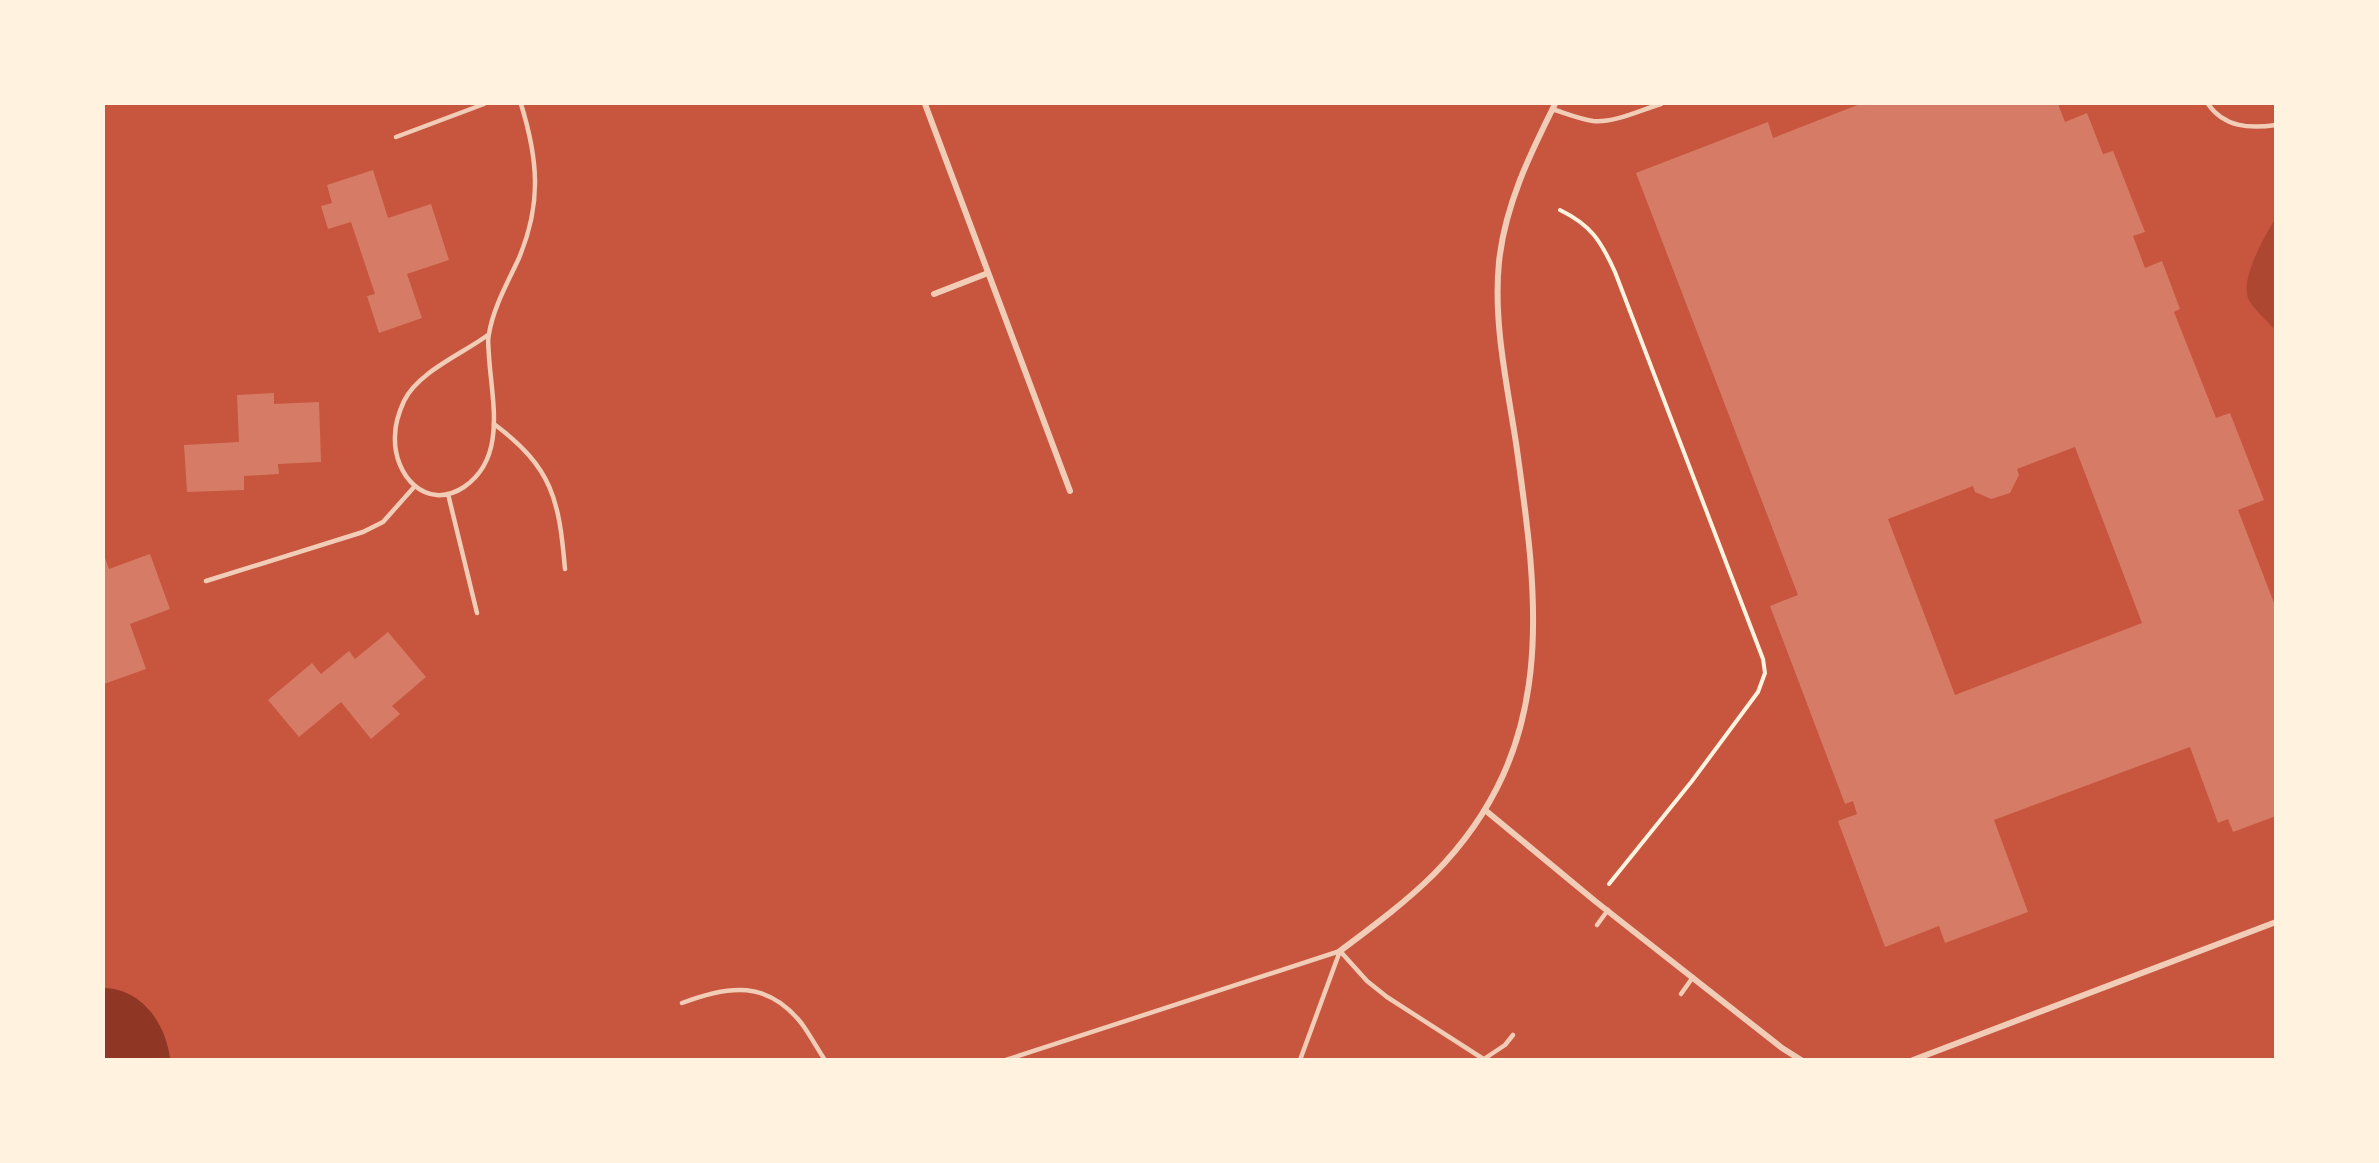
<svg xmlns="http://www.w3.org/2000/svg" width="2379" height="1163" font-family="'Times New Roman',serif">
  <rect width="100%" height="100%" fill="#c8553d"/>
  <path fill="#ae4732" d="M 2275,219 L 2275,330 C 2267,321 2257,312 2250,302 C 2237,283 2265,236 2275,219 Z"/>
  <path fill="#8f3625" d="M 104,988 C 142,989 166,1024 170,1059 L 104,1059 Z"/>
  <g fill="#d67c66" fill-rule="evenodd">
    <path d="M 1860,104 L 2058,104 L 2065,122 L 2087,113 L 2103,154 L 2113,151 L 2145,232 L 2133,236 L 2145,268 L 2162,261 L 2180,309 L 2174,312 L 2216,418 L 2230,413 L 2264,500 L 2238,510 L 2276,608 L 2276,816 L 2233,832 L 2228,819 L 2218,823 L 2190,747 L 1994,820 L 2028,912 L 1945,943 L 1939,926 L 1885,947 L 1838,821 L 1857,814 L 1853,801 L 1845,804 L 1770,606 L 1798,595 L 1636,173 L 1768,122 L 1773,138 ZM 2075,447 L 2142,623 L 1955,695 L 1888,519 L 1973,486 L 1975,492 L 1991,499 L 2010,493 L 2019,475 L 2017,469 Z"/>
    <polygon points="373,170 388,218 431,204 449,260 407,274 422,318 379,333 367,296 375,294 351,222 328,229 321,206 332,203 327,185"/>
    <polygon points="274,393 274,404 319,402 321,462 278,464 279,474 244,476 244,490 187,492 184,445 239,442 237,395"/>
    <polygon points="150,554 170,609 130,624 146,669 104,684 104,555 109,569"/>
    <polygon points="388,632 426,677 392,706 400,714 371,739 341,702 299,737 268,700 312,663 321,674 349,651 355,659"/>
  </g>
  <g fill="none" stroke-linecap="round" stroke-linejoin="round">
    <path stroke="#fff3e0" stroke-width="4" d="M 1560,210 C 1591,225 1601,241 1615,272 L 1763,659 L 1765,673 L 1758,692 L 1692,781 L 1609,884"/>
    <g stroke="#f1ccb7" stroke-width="4.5">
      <path d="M 2208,104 C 2224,127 2249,129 2276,125"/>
      <path d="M 1552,109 C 1565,113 1580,119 1593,121 C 1615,123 1640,110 1661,104"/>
      <polyline points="396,137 484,104"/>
      <path d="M 488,335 C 462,354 418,372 404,401 C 399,412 395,425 395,436 C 393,475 426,512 464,487 C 507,458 492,401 489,357 C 489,350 487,341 489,334 C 493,308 508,282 519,258 C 542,203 538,159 521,104"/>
      <path d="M 494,424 C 553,468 559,500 565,569"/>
      <polyline points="448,494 477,613"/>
      <polyline points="206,581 363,532 383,522 415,486"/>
      <polyline points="1597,925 1608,910"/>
      <polyline points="1340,951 1367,981 1387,997 1485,1060"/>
      <polyline points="1681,994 1693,977"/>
      <path d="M 682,1003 C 729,985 768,980 802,1024 C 810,1035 817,1048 825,1060"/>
      <polyline points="1484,1059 1505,1045 1513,1035"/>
      <polyline points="1006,1060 1340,951 1300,1060"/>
    </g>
    <g stroke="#f1ccb7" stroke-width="6">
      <polyline points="925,104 1070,491"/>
      <polyline points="934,294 988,273"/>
      <polyline points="1485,810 1595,901 1782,1048 1801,1060"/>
      <path d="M 1340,951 C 1372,927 1406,902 1434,874 C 1559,747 1539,604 1516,443 C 1507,384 1493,322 1499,262 C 1505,205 1530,154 1555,104"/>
      <polyline points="1913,1060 2276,922"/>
    </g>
  </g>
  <rect width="2379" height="1163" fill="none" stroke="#fff3e0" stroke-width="210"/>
</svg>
